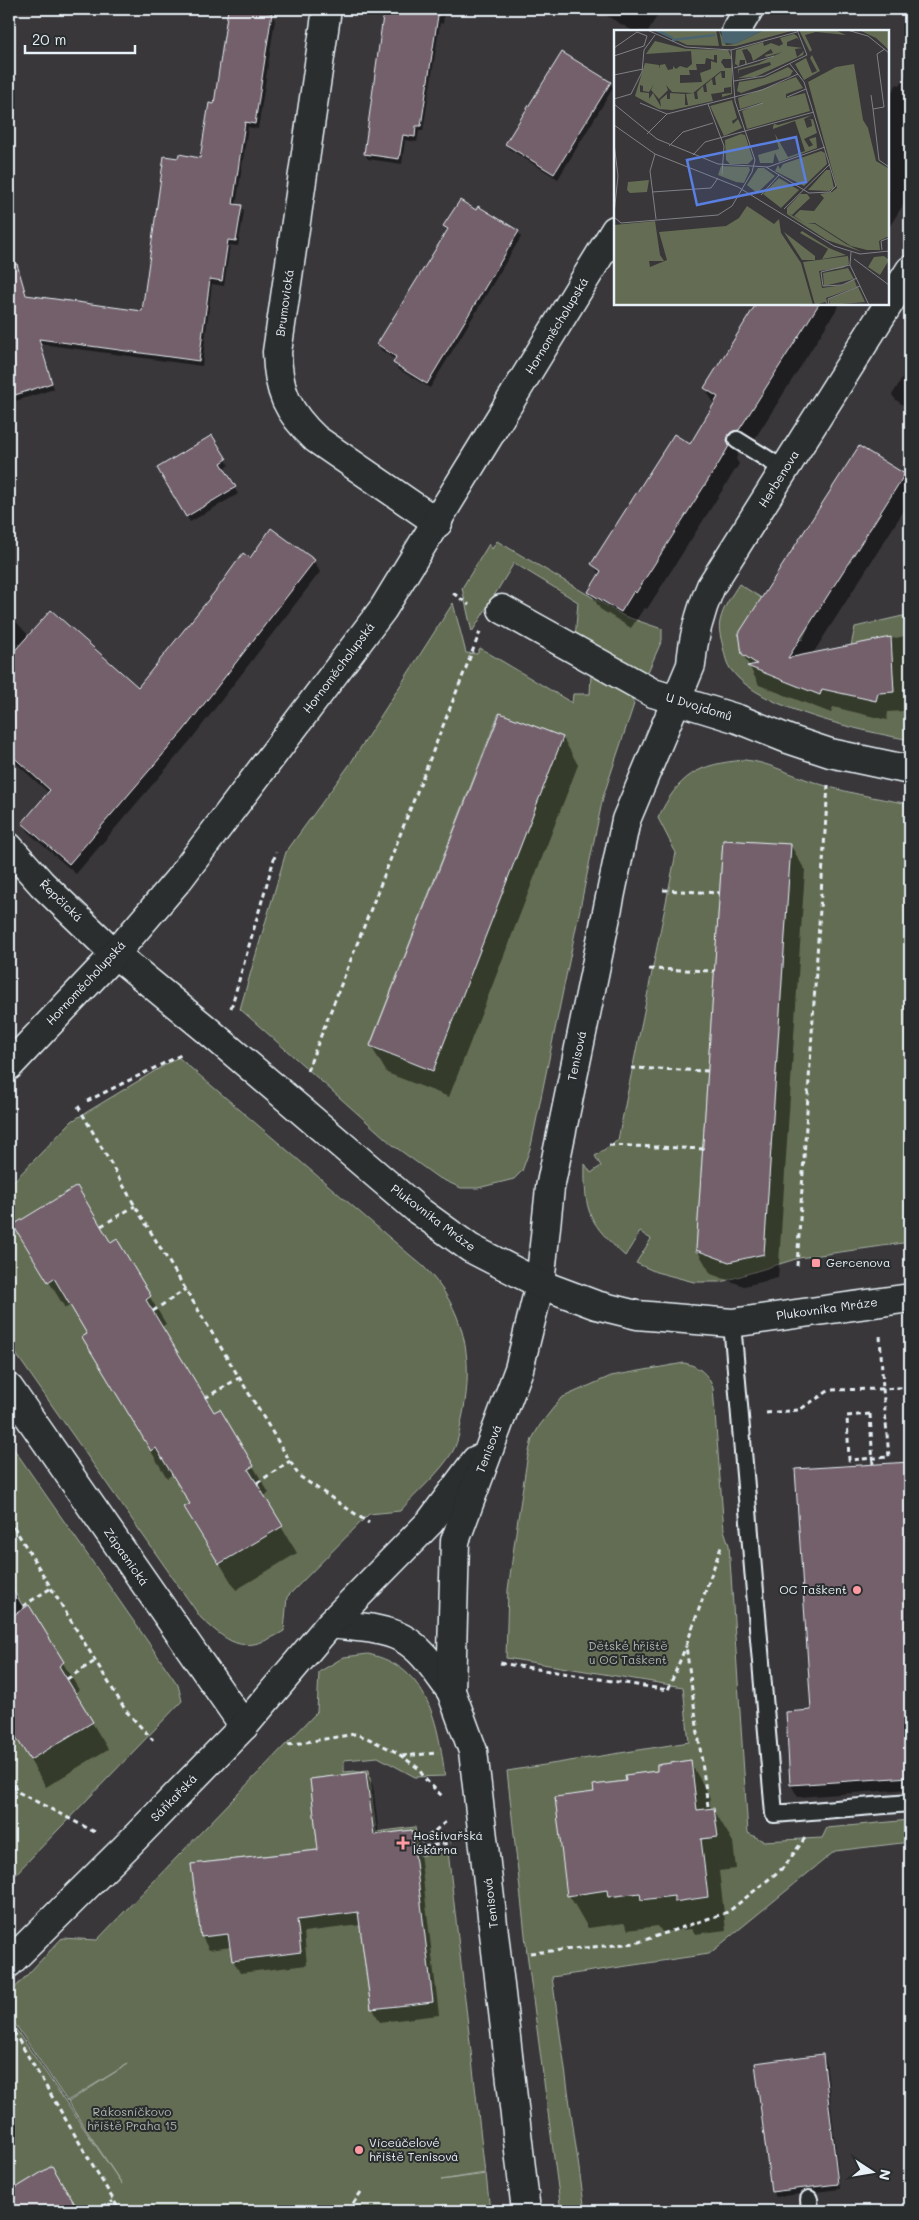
<svg xmlns="http://www.w3.org/2000/svg" width="919" height="2220" font-family="Mali,sans-serif">
  <rect width="100%" height="100%" fill="#39373a"/>
  <filter id="ink" filterUnits="userSpaceOnUse"><feTurbulence type="fractalNoise" baseFrequency=".02" numOctaves="2"/><feDisplacementMap in="SourceGraphic" scale="10" xChannelSelector="R" yChannelSelector="G"/><feConvolveMatrix kernelMatrix="1 2 1 2 8 2 1 2 1" color-interpolation-filters="sRGB"/></filter>
  <g filter="url(#ink)">
    <g fill="#646d53" stroke="#a6afa6" fill-rule="evenodd">
      <path d="M 497,541 L 624,616 L 662,629 L 662,640 L 636,699 L 631,697 L 634,704 L 603,797 L 531,1146 L 522,1171 L 514,1179 L 478,1188 L 461,1188 L 437,1177 L 394,1146 L 240,1009 L 286,852 L 350,764 L 453,603 L 466,653 L 477,654 L 480,648 L 572,703 L 573,694 L 590,694 L 591,675 L 573,665 L 578,602 L 514,563 L 472,632 L 462,588 L 489,544 L 492,549 ZM 499,713 L 563,737 L 433,1070 L 370,1045 Z"/>
      <path d="M 739,584 L 808,627 L 802,640 L 755,610 L 738,635 L 745,639 L 741,648 L 743,655 L 778,678 L 820,695 L 823,686 L 841,693 L 876,701 L 878,693 L 894,692 L 890,638 L 851,646 L 855,627 L 907,615 L 910,656 L 910,740 C 863,731 761,710 732,671 C 726,664 725,655 723,647 C 721,638 718,629 720,621 C 723,607 732,595 739,584 Z"/>
      <path d="M 745,760 C 767,762 787,773 808,780 C 841,792 876,798 910,804 L 910,1242 L 799,1258 L 721,1282 L 694,1282 L 656,1272 L 636,1263 L 651,1239 L 640,1232 L 625,1256 C 589,1223 584,1213 585,1164 L 591,1173 L 601,1166 L 595,1156 L 618,1140 L 676,853 L 658,818 C 679,775 697,764 745,760 ZM 723,840 L 791,845 L 764,1256 L 739,1252 L 738,1260 L 729,1262 L 720,1259 L 721,1251 L 696,1252 Z"/>
      <path d="M 178,1057 L 424,1267 C 465,1309 474,1358 463,1414 C 460,1427 459,1440 453,1451 C 440,1473 417,1492 400,1511 L 369,1514 L 287,1597 L 284,1631 C 245,1654 233,1647 201,1618 L 9,1344 L 9,1186 L 72,1121 ZM 77,1186 L 111,1243 L 117,1239 L 151,1296 L 146,1300 L 214,1412 L 220,1409 L 254,1466 L 248,1469 L 282,1525 L 219,1564 L 185,1507 L 190,1504 L 156,1448 L 151,1451 L 82,1337 L 87,1334 L 54,1278 Z"/>
      <path d="M 684,1363 C 699,1366 708,1374 713,1388 L 724,1530 L 729,1545 L 748,1833 L 763,1841 L 822,1838 L 827,1828 L 910,1820 L 910,1842 L 835,1851 L 709,1954 L 552,1977 L 585,2211 L 561,2211 L 527,1953 L 507,1771 L 689,1742 L 683,1687 L 506,1658 L 508,1590 L 517,1525 L 527,1460 L 532,1439 L 540,1425 L 561,1398 L 611,1376 ZM 691,1760 L 697,1810 L 714,1809 L 718,1836 L 701,1839 L 674,1902 L 674,1896 L 640,1893 L 608,1897 L 607,1890 L 568,1895 L 555,1798 L 594,1792 L 594,1785 L 626,1781 L 626,1775 L 657,1771 L 657,1765 Z"/>
      <polygon points="9,1442 178,1685 182,1701 9,1881 9,1726 30,1760 93,1722 59,1666 64,1662 29,1605 24,1608 9,1583"/>
      <path d="M 368,1654 C 429,1667 438,1724 445,1776 L 415,1777 L 378,1757 L 344,1760 L 344,1772 L 369,1770 L 376,1832 L 415,1827 L 419,1856 L 448,1851 L 485,2173 L 441,2180 L 486,2174 L 490,2211 L 79,2211 L 52,2166 L 9,2192 L 9,2019 L 122,2184 L 68,2102 L 128,2064 L 67,2101 L 9,2015 L 9,1994 L 62,1938 L 97,1940 L 317,1712 L 319,1672 L 344,1657 ZM 366,1772 L 374,1835 L 412,1830 L 433,2002 L 371,2009 L 358,1912 L 297,1920 L 300,1952 L 232,1960 L 228,1934 L 201,1937 L 191,1864 L 343,1847 L 317,1841 L 310,1779 Z"/>
    </g>
    <g fill="#0007">
      <polygon points="230,9 270,9 270,14 275,20 258,129 248,127 236,206 241,206 244,212 238,246 230,245 224,286 212,284 202,366 41,344 54,389 9,403 9,352 20,277 27,296 143,312 180,160 201,159 215,105"/>
      <polygon points="386,9 445,9 443,24 440,23 423,131 419,131 417,142 405,140 402,164 368,159 365,154"/>
      <polygon points="600,9 659,9 660,11 648,31 633,31 602,13"/>
      <polygon points="910,70 910,194 888,229 888,98 897,84 900,85"/>
      <polygon points="610,83 613,88 558,179 509,149 506,144"/>
      <polygon points="444,226 518,232 521,237 430,388 398,369 395,363 396,360 381,350 378,344 448,232"/>
      <polygon points="758,304 840,304 749,448 743,448 738,453 736,459 739,464 647,609 644,608 631,628 600,609 590,592 600,576 593,564 691,446 715,405 705,388"/>
      <polygon points="910,366 910,410 896,400 892,395"/>
      <polygon points="212,437 229,465 223,469 238,494 190,522 159,468"/>
      <polygon points="904,475 910,486 910,501 812,655 910,635 910,703 904,703 904,711 888,712 887,720 833,707 831,713 759,685 743,654"/>
      <polygon points="250,560 314,561 320,572 190,741 76,874 30,834 23,823 49,793 9,757 9,614 29,636 139,689"/>
      <polygon points="563,738 578,765 449,1097 387,1073 371,1046"/>
      <polygon points="791,846 805,870 778,1278 744,1286 711,1274 697,1250"/>
      <polygon points="116,1241 166,1324 161,1327 213,1414 253,1466 269,1493 263,1497 297,1553 236,1590 202,1534 191,1504 173,1474 167,1478 99,1364 88,1334 70,1304 65,1308 31,1252 110,1244"/>
      <polygon points="910,1464 910,1789 798,1797 791,1785 788,1714 812,1712 796,1471"/>
      <polygon points="9,1585 24,1610 63,1663 79,1690 74,1693 108,1749 46,1787 9,1725"/>
      <polygon points="690,1762 709,1795 711,1810 714,1810 733,1842 736,1869 719,1871 726,1930 695,1934 691,1929 662,1932 658,1926 628,1930 624,1923 588,1928 569,1895 596,1793"/>
      <polygon points="366,1773 373,1786 379,1836 411,1831 419,1844 439,2015 380,2022 373,2009 361,1925 304,1932 307,1965 240,1973 233,1960 231,1947 209,1950 202,1937 193,1865 320,1851"/>
      <polygon points="822,2055 826,2061 840,2189 776,2197 773,2192 757,2064"/>
      <polygon points="51,2167 78,2211 9,2211 9,2193"/>
    </g>
    <g fill="#73616a" stroke="#e8f1f8">
      <polygon points="228,9 267,9 267,12 272,13 255,124 245,122 233,204 242,205 236,241 228,240 222,281 210,279 199,361 39,339 52,383 9,397 9,265 17,264 26,295 142,311 164,156 178,158 179,154 200,158 209,103 214,104"/>
      <polygon points="384,9 439,9 421,126 416,126 415,137 403,135 399,159 364,154"/>
      <polygon points="562,52 611,82 554,174 505,144"/>
      <polygon points="460,200 476,210 478,206 519,231 427,384 393,363 396,357 377,344 448,229 443,226"/>
      <polygon points="756,304 819,304 739,430 733,431 729,434 727,440 729,446 719,463 636,593 634,591 621,612 588,592 601,571 591,564 674,434 690,444 718,397 704,388"/>
      <polygon points="212,435 227,459 221,463 236,487 186,517 157,468"/>
      <polygon points="859,446 905,474 788,658 891,637 894,692 878,693 876,701 822,689 820,695 747,666 757,664 742,654 739,633"/>
      <polygon points="271,528 315,560 184,730 69,864 22,823 50,790 9,753 9,657 51,610 138,687 217,589 243,553 250,558"/>
      <polygon points="500,713 563,737 433,1071 370,1046"/>
      <polygon points="723,840 791,844 764,1254 729,1262 696,1250"/>
      <polygon points="77,1186 111,1243 117,1239 151,1296 146,1300 214,1412 220,1409 254,1466 248,1469 283,1526 219,1564 184,1507 190,1504 156,1448 151,1451 82,1337 87,1334 54,1278 48,1282 13,1225"/>
      <polygon points="910,1462 910,1777 790,1785 786,1712 811,1710 795,1469"/>
      <polygon points="29,1605 64,1662 59,1666 93,1722 30,1760 9,1726 9,1618"/>
      <polygon points="691,1760 697,1810 714,1808 718,1837 701,1839 708,1897 674,1902 674,1896 641,1900 640,1893 608,1897 607,1890 567,1896 555,1797 594,1792 593,1785 626,1781 625,1775 657,1771 657,1765"/>
      <polygon points="366,1772 374,1835 412,1830 433,2002 371,2009 358,1912 297,1920 301,1952 232,1961 228,1934 201,1937 191,1864 318,1850 310,1779"/>
      <polygon points="823,2054 838,2184 771,2192 755,2063"/>
      <polygon points="52,2166 79,2211 9,2211 9,2192"/>
    </g>
    <g fill="none" stroke-linecap="round" stroke-linejoin="round">
      <g stroke="#e8f1f8" stroke-width="20">
        <g id="service">
          <polyline points="737,440 785,470"/>
          <polyline points="732,1323 774,1814 910,1803"/>
          <polyline points="809,2199 810,2211"/>
        </g>
      </g>
      <g stroke="#e8f1f8" stroke-width="31">
        <g id="minor">
          <path d="M 327,9 L 277,352 C 278,391 287,412 316,439 L 438,523"/>
          <polyline points="502,609 653,693 738,719 788,739 830,753 910,770"/>
          <polyline points="9,847 42,884 115,954"/>
          <polyline points="9,1388 244,1726"/>
          <path d="M 330,1624 C 353,1627 382,1627 402,1638 C 423,1649 437,1673 451,1691"/>
          <polyline points="9,1963 125,1848 244,1726 330,1624 430,1522 476,1460"/>
          <path d="M 526,2211 L 473,1751 L 451,1691 L 455,1541 L 519,1369 L 540,1284 L 550,1188 L 626,820 L 691,665 C 693,636 700,612 711,586 L 910,270"/>
        </g>
      </g>
      <g stroke="#e8f1f8" stroke-width="31">
        <g id="tertiary">
          <polyline points="736,31 749,9"/>
          <polyline points="115,954 206,1029 419,1211 470,1248 540,1284 596,1305 637,1315 732,1323 910,1298"/>
          <polyline points="9,1066 115,954 179,879 383,609 615,230"/>
        </g>
      </g>
      <g stroke="#e8f1f8" stroke-width="3" stroke-dasharray="5 4" stroke-linecap="butt">
        <polyline points="453,593 469,605"/>
        <polyline points="663,890 720,893"/>
        <polyline points="649,969 715,971"/>
        <polyline points="231,1008 276,852"/>
        <polyline points="631,1068 708,1071"/>
        <polyline points="307,1071 480,632"/>
        <polyline points="87,1101 183,1054"/>
        <polyline points="78,1106 135,1206 299,1476 369,1523"/>
        <polyline points="609,1145 704,1149"/>
        <polyline points="101,1226 135,1206"/>
        <polyline points="797,1266 828,785"/>
        <polyline points="153,1311 186,1289"/>
        <polyline points="9,1350 13,1356"/>
        <polyline points="205,1398 239,1378"/>
        <polyline points="766,1413 799,1410 830,1390 883,1389 880,1335"/>
        <polyline points="870,1414 847,1416 849,1460 889,1457 883,1389 910,1387"/>
        <polyline points="257,1483 290,1461"/>
        <polyline points="9,1519 126,1711 153,1740"/>
        <polyline points="23,1606 51,1588"/>
        <polyline points="500,1663 668,1690 686,1646"/>
        <polyline points="67,1679 95,1661"/>
        <polyline points="9,1732 11,1730"/>
        <polyline points="288,1745 355,1734 367,1738 396,1752 418,1768 426,1780 444,1798"/>
        <polyline points="402,1756 438,1753"/>
        <polyline points="9,1777 18,1792 95,1832"/>
        <polyline points="708,1806 686,1646 722,1544"/>
        <polyline points="414,1848 448,1820"/>
        <polyline points="415,1848 451,1843"/>
        <polyline points="530,1953 636,1943 728,1912 784,1867 805,1838"/>
        <polyline points="9,2024 120,2211"/>
        <polyline points="95,2211 113,2201"/>
        <polyline points="348,2211 361,2192"/>
      </g>
      <use href="#service" stroke="#2a2d2e" stroke-width="16"/>
      <use href="#minor" stroke="#2a2d2e" stroke-width="28"/>
      <use href="#tertiary" stroke="#2a2d2e" stroke-width="28"/>
      <polyline stroke="#e8f1f8" stroke-width="3" stroke-dasharray="5 4" stroke-linecap="butt" points="870,1414 873,1465"/>
    </g>
  </g>
  <g fill="#ff9aa2" stroke="#2a2d2e" stroke-width="2">
    <rect x="811" y="1258" width="10" height="10" rx="2.5"/>
    <circle cx="857" cy="1590" r="5"/>
    <path d="M400.5 1835.5h5v5h5v5h-5v5h-5v-5h-5v-5h5z"/>
    <circle cx="359" cy="2150" r="5"/>
  </g>
  <g text-anchor="middle" stroke-width="4" stroke-linejoin="round" paint-order="stroke">
    <g font-size="12" fill="#e8f1f8" stroke="#2a2d2e">
      <text transform="translate(285 303) rotate(-82)" y="4">Brumovická</text>
      <text transform="translate(557 326) rotate(-59)" y="4">Hornoměcholupská</text>
      <text transform="translate(779 479) rotate(-58)" y="4">Herbenova</text>
      <text transform="translate(339 668) rotate(-53)" y="4">Hornoměcholupská</text>
      <text transform="translate(699 707) rotate(17)" y="4">U Dvojdomů</text>
      <text transform="translate(61 901) rotate(44)" y="4">Řepčická</text>
      <text transform="translate(86 983) rotate(-47)" y="4">Hornoměcholupská</text>
      <text transform="translate(577 1056) rotate(-78)" y="4">Tenisová</text>
      <text transform="translate(433 1218) rotate(37)" y="4">Plukovníka Mráze</text>
      <text transform="translate(827 1309) rotate(-8)" y="4">Plukovníka Mráze</text>
      <text transform="translate(489 1449) rotate(-69)" y="4">Tenisová</text>
      <text transform="translate(126 1557) rotate(55)" y="4">Zápasnická</text>
      <text transform="translate(174 1798) rotate(-46)" y="4">Sáňkařská</text>
      <text transform="translate(491 1903) rotate(-97)" y="4">Tenisová</text>
    </g>
    <g font-size="12" fill="#e8f1f8" stroke="#2a2d2e" text-anchor="start">
      <text x="826" y="1267">Gercenova</text>
      <text x="847" y="1594" text-anchor="end">OC Taškent</text>
      <text x="413" y="1840">Hostivařská<tspan x="413" dy="14">lékárna</tspan></text>
      <text x="369" y="2147">Víceúčelové<tspan x="369" dy="14">hřiště Tenisová</tspan></text>
    </g>
    <g font-size="12" fill="#adb6ae" stroke="#2a2d2e">
      <text x="628" y="1650">Dětské hřiště<tspan x="628" dy="14">u OC Taškent</tspan></text>
      <text x="132" y="2116">Rákosníčkovo<tspan x="132" dy="14">hřiště Praha 15</tspan></text>
    </g>
  </g>
  <g transform="translate(614 30)">
    <rect width="275" height="275" fill="#39373a"/>
    <path d="M 40,0 L 102,0 L 105,16 L 73,15 ZM 105,0 L 112,15 L 121,14 L 150,0 L 181,0 L 122,16 L 108,16 ZM 185,0 L 221,0 L 232,5 L 202,2 L 191,5 L 198,20 L 196,22 ZM 245,0 L 275,0 L 275,20 L 262,8 ZM 180,4 L 183,6 L 185,10 L 183,8 L 173,12 L 173,16 L 189,18 L 181,19 L 183,27 L 190,21 L 189,25 L 141,47 L 124,48 L 157,35 L 156,32 L 125,40 L 125,45 L 124,39 L 145,33 L 168,22 L 152,27 L 151,25 L 159,23 L 157,19 L 139,31 L 137,24 L 133,19 L 128,20 L 133,33 L 131,35 L 131,30 L 126,30 L 125,36 L 121,34 L 122,20 L 149,12 L 150,16 L 157,13 L 165,16 L 169,14 L 166,8 ZM 41,11 L 72,19 L 114,20 L 118,29 L 109,29 L 107,32 L 111,38 L 117,38 L 118,30 L 118,64 L 108,67 L 108,64 L 117,63 L 117,57 L 110,58 L 110,62 L 97,64 L 99,71 L 58,80 L 45,79 L 21,66 L 31,33 L 45,35 L 46,39 L 46,35 L 51,34 L 54,40 L 59,39 L 59,36 L 62,39 L 66,36 L 73,38 L 78,34 L 77,21 L 32,24 ZM 100,25 L 103,25 L 103,33 L 97,31 L 97,39 L 86,43 L 88,52 L 66,53 L 66,45 L 76,45 L 75,40 L 83,40 L 82,34 L 91,34 L 92,28 L 100,30 ZM 107,41 L 111,41 L 111,48 L 108,48 L 107,42 L 101,47 L 102,55 L 99,55 L 98,49 L 92,54 L 93,62 L 90,62 L 89,56 L 83,62 L 84,69 L 81,69 L 80,63 L 72,64 L 74,75 L 71,75 L 71,64 L 56,63 L 56,69 L 53,69 L 53,64 L 46,70 L 47,77 L 39,63 L 35,69 L 35,63 L 26,62 L 26,55 L 29,56 L 29,61 L 35,62 L 40,54 L 37,60 L 45,69 L 54,60 L 52,55 L 58,62 L 79,63 ZM 198,25 L 206,41 L 190,50 L 181,34 L 192,28 L 198,43 L 203,41 L 196,28 ZM 240,34 L 249,90 L 254,98 L 262,131 L 274,138 L 275,206 L 265,211 L 266,220 L 253,220 L 237,216 L 201,193 L 193,194 L 201,194 L 232,214 L 248,222 L 213,210 L 173,184 L 173,178 L 186,164 L 193,164 L 196,168 L 178,185 L 174,183 L 192,194 L 180,186 L 186,180 L 200,181 L 210,168 L 206,164 L 218,162 L 223,158 L 194,52 L 222,37 ZM 174,37 L 179,41 L 176,46 L 127,63 L 123,61 L 125,52 L 150,48 ZM 182,47 L 189,58 L 172,64 L 172,68 L 191,63 L 196,81 L 133,99 L 128,81 L 149,72 L 126,79 L 124,68 ZM 118,70 L 123,88 L 118,91 L 119,94 L 124,89 L 128,98 L 110,106 L 96,76 ZM 198,85 L 190,89 L 193,98 L 198,96 L 197,90 L 194,90 L 199,89 L 203,103 L 190,109 L 195,117 L 199,115 L 195,109 L 202,107 L 203,118 L 165,132 L 161,123 L 159,133 L 146,133 L 144,125 L 165,119 L 161,104 L 174,127 L 191,121 L 181,91 L 159,99 L 159,97 L 160,94 L 164,95 ZM 127,104 L 131,105 L 139,129 L 134,134 L 116,134 L 112,130 L 111,110 ZM 207,121 L 211,123 L 213,134 L 190,156 L 161,141 L 164,135 L 166,139 L 169,134 ZM 107,136 L 135,137 L 136,140 L 130,153 L 122,152 L 104,145 ZM 144,138 L 150,138 L 161,146 L 143,163 L 133,155 ZM 212,140 L 216,140 L 220,158 L 215,161 L 194,160 ZM 165,148 L 185,160 L 167,178 L 149,164 ZM 35,150 L 33,162 L 16,163 L 13,160 L 14,152 ZM 133,176 L 160,194 L 165,189 L 167,203 L 187,233 L 199,275 L 0,275 L 0,195 L 41,191 L 46,225 L 50,231 L 35,231 L 36,237 L 53,230 L 45,202 L 112,196 L 125,188 ZM 188,201 L 215,218 L 232,225 L 208,229 L 214,219 L 186,203 ZM 170,202 L 201,226 L 201,230 L 188,230 ZM 234,226 L 235,234 L 229,238 L 205,241 L 208,258 L 229,255 L 240,249 L 243,257 L 212,268 L 214,275 L 211,272 L 201,275 L 189,232 ZM 270,226 L 275,230 L 266,245 L 254,237 L 260,227 ZM 234,238 L 240,249 L 210,256 L 209,243 ZM 244,257 L 251,272 L 216,275 L 215,269 Z" fill="#646d53" fill-rule="evenodd"/>
    <path d="M 150,0 L 121,14 L 109,13 L 107,0 Z" fill="#4a656f"/>
    <path fill="none" stroke="#4a656f" stroke-width="2.5" d="M 42,0 L 59,8M 58,10 L 101,5"/>
    <path fill="none" stroke="#7f8186" stroke-width="1" d="M 33,0 L 72,17 L 117,20M 233,0 L 254,6 L 275,23M 0,18 L 23,2 L 33,6 L 30,16 L 0,26M 117,20 L 183,2M 120,38 L 160,26M 0,45 L 29,39M 120,51 L 150,46 L 193,25 L 183,0M 17,64 L 28,42 L 30,20 L 41,5M 257,65 L 259,79 L 270,77 L 263,24 L 271,19M 173,67 L 192,59M 0,69 L 17,64M 26,73 L 53,84M 0,74 L 43,109 L 104,134 L 154,137 L 211,117M 94,74 L 110,116 L 108,144M 259,79 L 265,130 L 275,137M 124,81 L 149,73M 0,95 L 41,124 L 124,157 L 220,216 L 246,224 L 275,221M 33,104 L 53,84 L 148,60 L 184,44M 0,113 L 4,146 L 0,184M 55,116 L 69,102 L 99,93M 41,124 L 36,141 L 42,189M 79,125 L 91,112 L 200,82M 152,137 L 195,163 L 216,162 L 222,156 L 190,52 L 176,34M 38,162 L 97,158 L 104,148M 147,165 L 165,145M 170,179 L 216,134M 0,187 L 7,193 L 104,185 L 118,176 L 138,142 L 141,130 L 121,71 L 117,20M 268,220 L 267,211 L 275,208M 237,222 L 236,235 L 255,275M 240,229 L 275,255M 236,235 L 207,242 L 209,256 L 228,255 L 243,248M 215,275 L 214,269 L 246,256"/>
    <path fill="#5a7fe2" fill-opacity="0.15" stroke="#5a7fe2" stroke-width="2.5" d="M 182,107 L 192,152 L 83,175 L 73,130 Z"/>
    <rect width="275" height="275" fill="none" stroke="#e8f1f8" stroke-width="2.5"/>
  </g>
  <rect width="919" height="2220" fill="none" stroke="#2a2d2e" stroke-width="30"/>
  <rect x="15" y="15" width="889" height="2190" fill="none" stroke="#e8f1f8" stroke-width="2" filter="url(#ink)"/>
  <g transform="translate(872 2172) rotate(102)" stroke="#2a2d2e" stroke-width="4" paint-order="stroke">
  <path d="M0-4L9 19L0 12L-9 19Z" fill="#e8f1f8"/>
  <text y="-8" font-size="14" font-weight="bold" text-anchor="middle" fill="#e8f1f8">N</text>
  </g>
  <path d="M25 45v8h110v-8" fill="none" stroke="#e8f1f8" stroke-width="2.5"/>
  <text x="32" y="45" font-size="15" fill="#e8f1f8" stroke="#2a2d2e" stroke-width="4" paint-order="stroke">20 m</text>
</svg>
